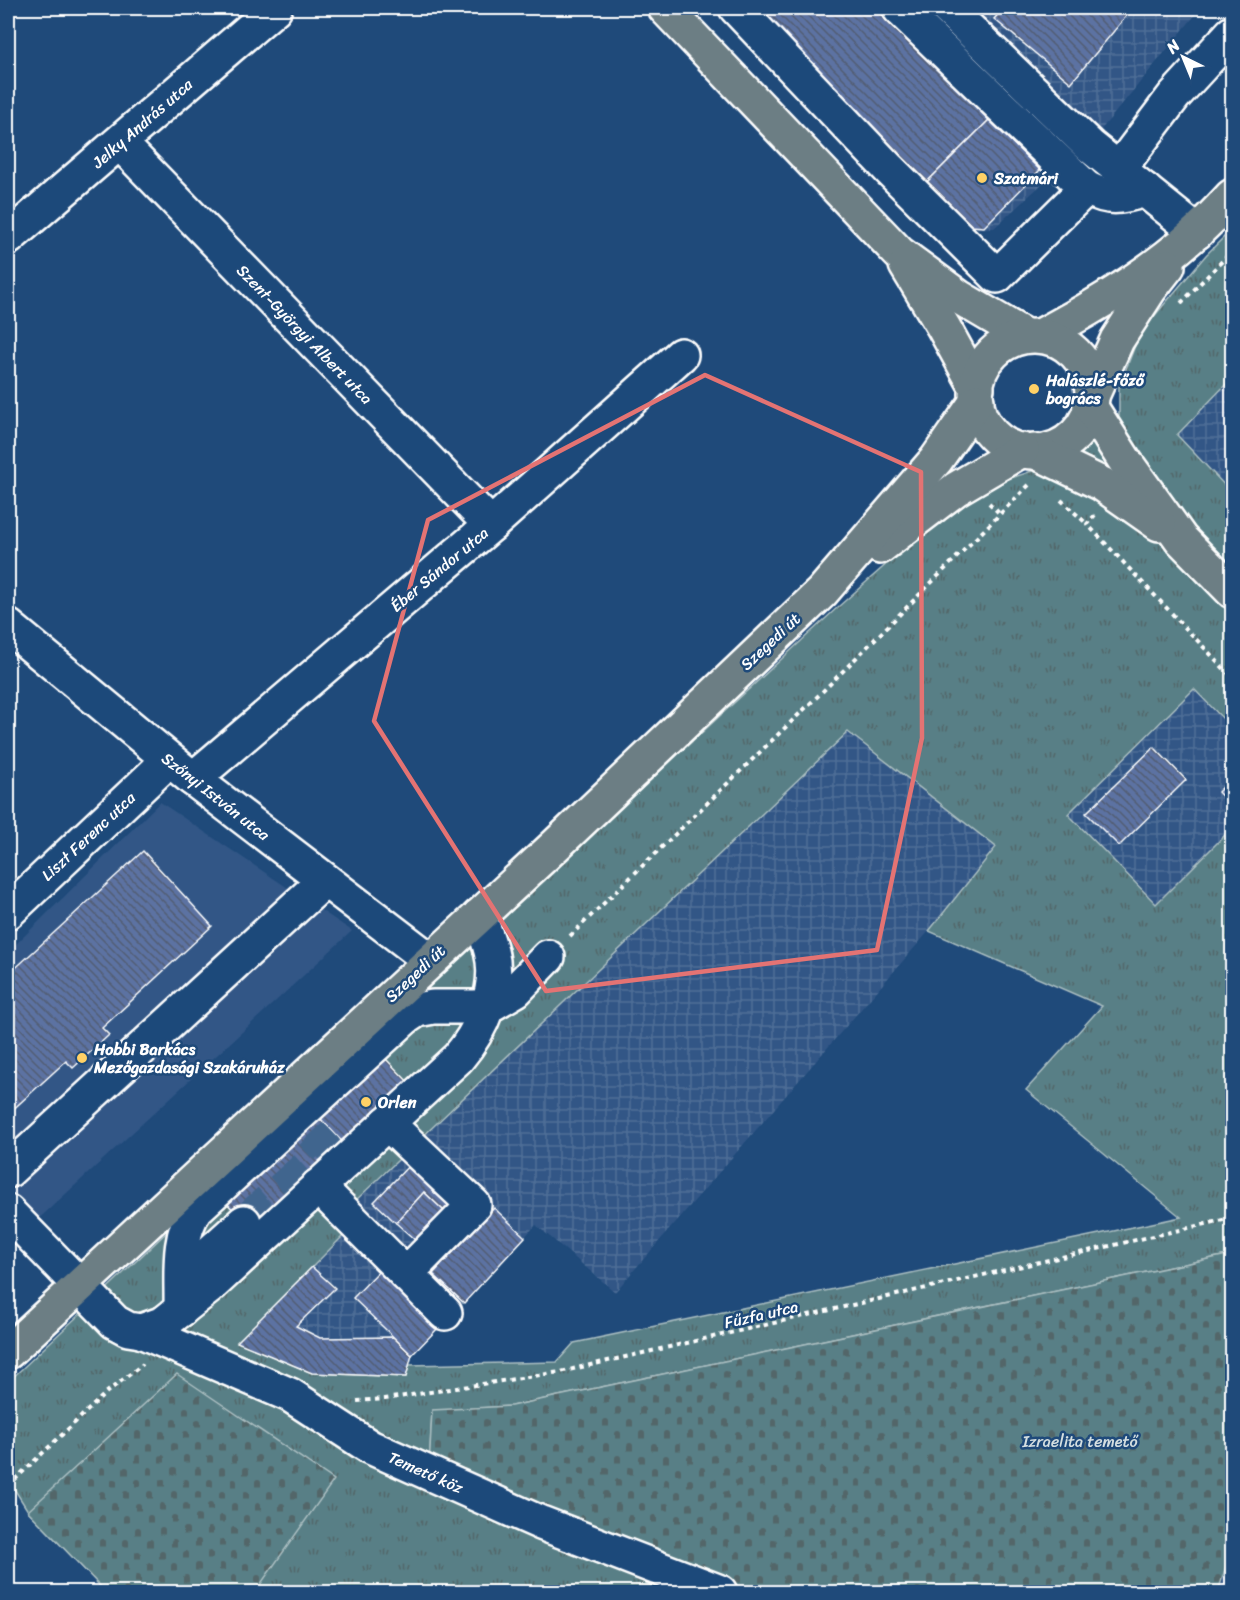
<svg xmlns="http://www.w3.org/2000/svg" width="1240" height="1600" font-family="Sriracha,sans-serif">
  <defs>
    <pattern id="industrial-grid" width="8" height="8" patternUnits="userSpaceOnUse" patternTransform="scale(1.5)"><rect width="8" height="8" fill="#315686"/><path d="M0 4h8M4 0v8" fill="none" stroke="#506f98"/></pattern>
    <pattern id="grass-tufts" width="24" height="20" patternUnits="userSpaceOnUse" patternTransform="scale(1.5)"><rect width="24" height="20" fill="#587f86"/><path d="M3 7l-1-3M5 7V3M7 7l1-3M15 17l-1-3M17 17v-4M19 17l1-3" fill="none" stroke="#526669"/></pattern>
    <pattern id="cemetery-stones" width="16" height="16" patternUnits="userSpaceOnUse" patternTransform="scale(1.5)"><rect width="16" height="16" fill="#587f86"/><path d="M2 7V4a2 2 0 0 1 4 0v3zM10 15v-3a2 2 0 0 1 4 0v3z" fill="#526669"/></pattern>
    <pattern id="building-back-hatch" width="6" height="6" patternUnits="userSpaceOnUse" patternTransform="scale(1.5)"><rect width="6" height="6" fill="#5c72a2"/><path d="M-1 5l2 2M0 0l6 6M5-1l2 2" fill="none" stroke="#535d73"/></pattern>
  </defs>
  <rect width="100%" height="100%" fill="#1f4a7a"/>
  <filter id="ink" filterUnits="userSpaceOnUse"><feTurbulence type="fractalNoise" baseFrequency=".0167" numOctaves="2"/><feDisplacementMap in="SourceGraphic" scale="12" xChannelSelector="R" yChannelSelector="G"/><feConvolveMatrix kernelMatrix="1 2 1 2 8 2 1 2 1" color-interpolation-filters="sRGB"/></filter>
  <g filter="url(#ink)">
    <polygon fill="#315686" points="160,802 352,931 8,1247 8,952"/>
    <g fill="url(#industrial-grid)">
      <polygon points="749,8 1201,8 1077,159 1052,175 994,228 957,229"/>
      <polygon points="1232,378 1232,493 1177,435"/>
      <polygon points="1194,689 1232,728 1232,828 1156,904 1067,814"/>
      <polygon points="848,732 996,847 929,931 615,1292 536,1225 412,1355 406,1377 312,1373 237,1342 343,1235 334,1222"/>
      <polygon points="1232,1547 1232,1592 1218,1592"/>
    </g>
    <path fill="url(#grass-tufts)" stroke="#acbfc2" stroke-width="1.5" fill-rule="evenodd" d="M 1232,229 L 1232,378 L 1177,435 L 1232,493 L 1232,728 L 1194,689 L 1068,814 L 1156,904 L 1232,828 L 1232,1254 L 511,1406 L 432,1411 L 429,1469 L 751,1592 L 207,1592 L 201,1587 L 194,1592 L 106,1592 L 28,1511 L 8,1479 L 8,1382 L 455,960 L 838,607 L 967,493 L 1032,471 L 1059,475 L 1119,416 L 1119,387 L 1140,333 L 1206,255 ZM 848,732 L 996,847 L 929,931 L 1102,1006 L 1026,1090 L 1181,1217 L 574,1343 L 557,1362 L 409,1365 L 406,1377 L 312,1373 L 238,1342 L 344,1235 L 334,1221 Z"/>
    <g fill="url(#cemetery-stones)" stroke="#acbfc2" stroke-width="1.5">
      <polygon points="1232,1254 1232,1547 1218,1592 751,1592 429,1468 432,1410 511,1406"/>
      <polygon points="177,1374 334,1480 255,1592 207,1592 201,1587 194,1592 106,1592 28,1511"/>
    </g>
    <g fill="url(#building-back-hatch)" stroke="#fff" stroke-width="1.5">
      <polygon points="755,8 880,8 989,120 923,186"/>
      <polygon points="1004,8 1133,8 1071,83 994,19"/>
      <polygon points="989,120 1040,170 984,227 958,225 923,186"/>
      <polygon points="1154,747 1186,780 1119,846 1086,813"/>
      <polygon points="1232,778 1232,807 1218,792"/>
      <polygon points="143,851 212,926 102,1028 109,1035 73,1068 66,1061 8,1114 8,975"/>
      <polygon points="385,1058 412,1086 346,1146 321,1119"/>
      <polygon points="314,1112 346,1146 255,1233 222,1198"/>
      <polygon points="414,1160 455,1199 444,1211 424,1192 396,1223 374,1202"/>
      <polygon points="424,1192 444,1211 415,1240 396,1223"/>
      <polygon points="494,1208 525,1237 464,1303 433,1274"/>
      <polygon points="312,1267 335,1288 296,1326 320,1338 393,1337 412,1355 406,1377 312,1373 237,1342"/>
      <polygon points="381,1269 440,1326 412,1355 353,1298"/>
    </g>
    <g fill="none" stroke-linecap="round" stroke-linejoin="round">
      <polyline stroke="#41658e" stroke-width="33" stroke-dasharray="33 16" stroke-linecap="butt" points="244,1222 326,1149 302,1124"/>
      <g stroke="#fff" stroke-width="38">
        <g id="minor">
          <polyline points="736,8 889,169 997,276 1086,188"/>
          <path d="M 899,8 L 1086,188 C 1109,200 1120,198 1145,190"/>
          <polyline points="947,8 1090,146 1197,232"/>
          <polyline points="120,143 491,525"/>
          <polyline points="1119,169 1174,96 1232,33"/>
          <polyline points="8,238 275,8"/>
          <polyline points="8,626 193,779 430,960"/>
          <polyline points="193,779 491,525 681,355"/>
          <polyline points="8,912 169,760"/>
          <polyline points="387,1123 474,1205 406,1274"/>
          <polyline points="8,1171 325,880"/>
          <polyline points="318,1186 445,1313"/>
          <path d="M 8,1212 L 115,1322 L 128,1329 L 141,1331 L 164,1323 L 208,1288 L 458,1058 C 481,1031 501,988 491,951 C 488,939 483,927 479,916"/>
          <polyline points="182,1278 244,1222"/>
          <path d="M 181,1310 C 182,1277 176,1237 196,1209 L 405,1018 L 417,1010 L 433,1007 L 487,1007 L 516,990 L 548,957"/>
          <polyline points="141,1331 290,1395 370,1447 541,1523 720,1592"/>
        </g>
      </g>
      <g stroke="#fff" stroke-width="38">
        <g id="major">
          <polyline points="665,8 899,253 959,297 1025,336"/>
          <polyline points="906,265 944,328 977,388"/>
          <path d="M 1040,336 C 1093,308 1149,275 1193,235 C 1207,223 1220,209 1232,196"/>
          <circle cx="1034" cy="394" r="58"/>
          <polyline points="1092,396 1117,340 1150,289 1168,266"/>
          <polyline points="1090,406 1125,461 1181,539 1232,591"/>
          <polyline points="1034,451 1102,484 1159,524"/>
          <polyline points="880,547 956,489 1022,450"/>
          <polyline points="8,1352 556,845 822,592 936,460 977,401"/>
        </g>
      </g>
      <g stroke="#fff" stroke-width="4" stroke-dasharray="4.5 4.5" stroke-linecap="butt">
        <polyline points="1181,303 1232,251"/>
        <polyline points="1061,500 1087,524"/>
        <polyline points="989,503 1000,514"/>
        <polyline points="1095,515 1087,524 1232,677"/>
        <polyline points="570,936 822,692 1031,483"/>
        <polyline points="357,1401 385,1399 560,1372 1232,1218"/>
        <polyline points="8,1486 107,1392 143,1364"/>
      </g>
      <use href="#minor" stroke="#1f4a7a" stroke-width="33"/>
      <use href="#major" stroke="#6c7e84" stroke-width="33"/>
    </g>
  </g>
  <path fill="none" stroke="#e47373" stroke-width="4.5" stroke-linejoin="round" d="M 705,375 L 921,472 L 922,738 L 877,950 L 546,991 L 374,721 L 428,520 Z"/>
  <g fill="#ffd166" stroke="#1f4a7a" stroke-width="2">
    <circle cx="982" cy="178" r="6"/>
    <circle cx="1034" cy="389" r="6"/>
    <circle cx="82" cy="1058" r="6"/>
    <circle cx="366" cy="1102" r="6"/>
  </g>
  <g text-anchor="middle" stroke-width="5" stroke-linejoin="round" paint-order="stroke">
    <g font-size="16" fill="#fff" stroke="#1f4a7a">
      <text transform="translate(142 123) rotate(-41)" y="6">Jelky András utca</text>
      <text transform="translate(305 334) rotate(46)" y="6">Szent-Györgyi Albert utca</text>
      <text transform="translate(439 569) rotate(-40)" y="6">Éber Sándor utca</text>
      <text transform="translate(770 641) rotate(-43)" y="6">Szegedi út</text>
      <text transform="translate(216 796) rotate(38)" y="6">Szőnyi István utca</text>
      <text transform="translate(88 836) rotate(-43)" y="6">Liszt Ferenc utca</text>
      <text transform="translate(415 973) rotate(-43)" y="6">Szegedi út</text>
      <text transform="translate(761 1314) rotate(-13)" y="6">Fűzfa utca</text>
      <text transform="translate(426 1472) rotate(24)" y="6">Temető köz</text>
    </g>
    <g font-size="16" font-weight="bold" fill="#fff" stroke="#1f4a7a" text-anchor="start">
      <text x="994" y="184">Szatmári</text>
      <text x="1046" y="386">Halászlé-főző<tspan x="1046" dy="18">bogrács</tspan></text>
      <text x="94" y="1055">Hobbi Barkács<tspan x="94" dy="18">Mezőgazdasági Szakáruház</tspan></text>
      <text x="378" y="1108">Orlen</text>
    </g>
    <g font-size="16" fill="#d5dfe1" stroke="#1f4a7a">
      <text x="1080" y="1447">Izraelita temető</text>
    </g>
  </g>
  <rect width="1240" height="1600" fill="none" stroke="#1f4a7a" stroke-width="30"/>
  <rect x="15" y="15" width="1210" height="1570" fill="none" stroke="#fff" stroke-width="2" filter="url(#ink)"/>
  <g transform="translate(1183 57) rotate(317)" stroke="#1f4a7a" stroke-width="4.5" paint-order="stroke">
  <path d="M0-4.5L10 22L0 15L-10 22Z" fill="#ffffff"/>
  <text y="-9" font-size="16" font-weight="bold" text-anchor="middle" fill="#ffffff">N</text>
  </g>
</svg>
